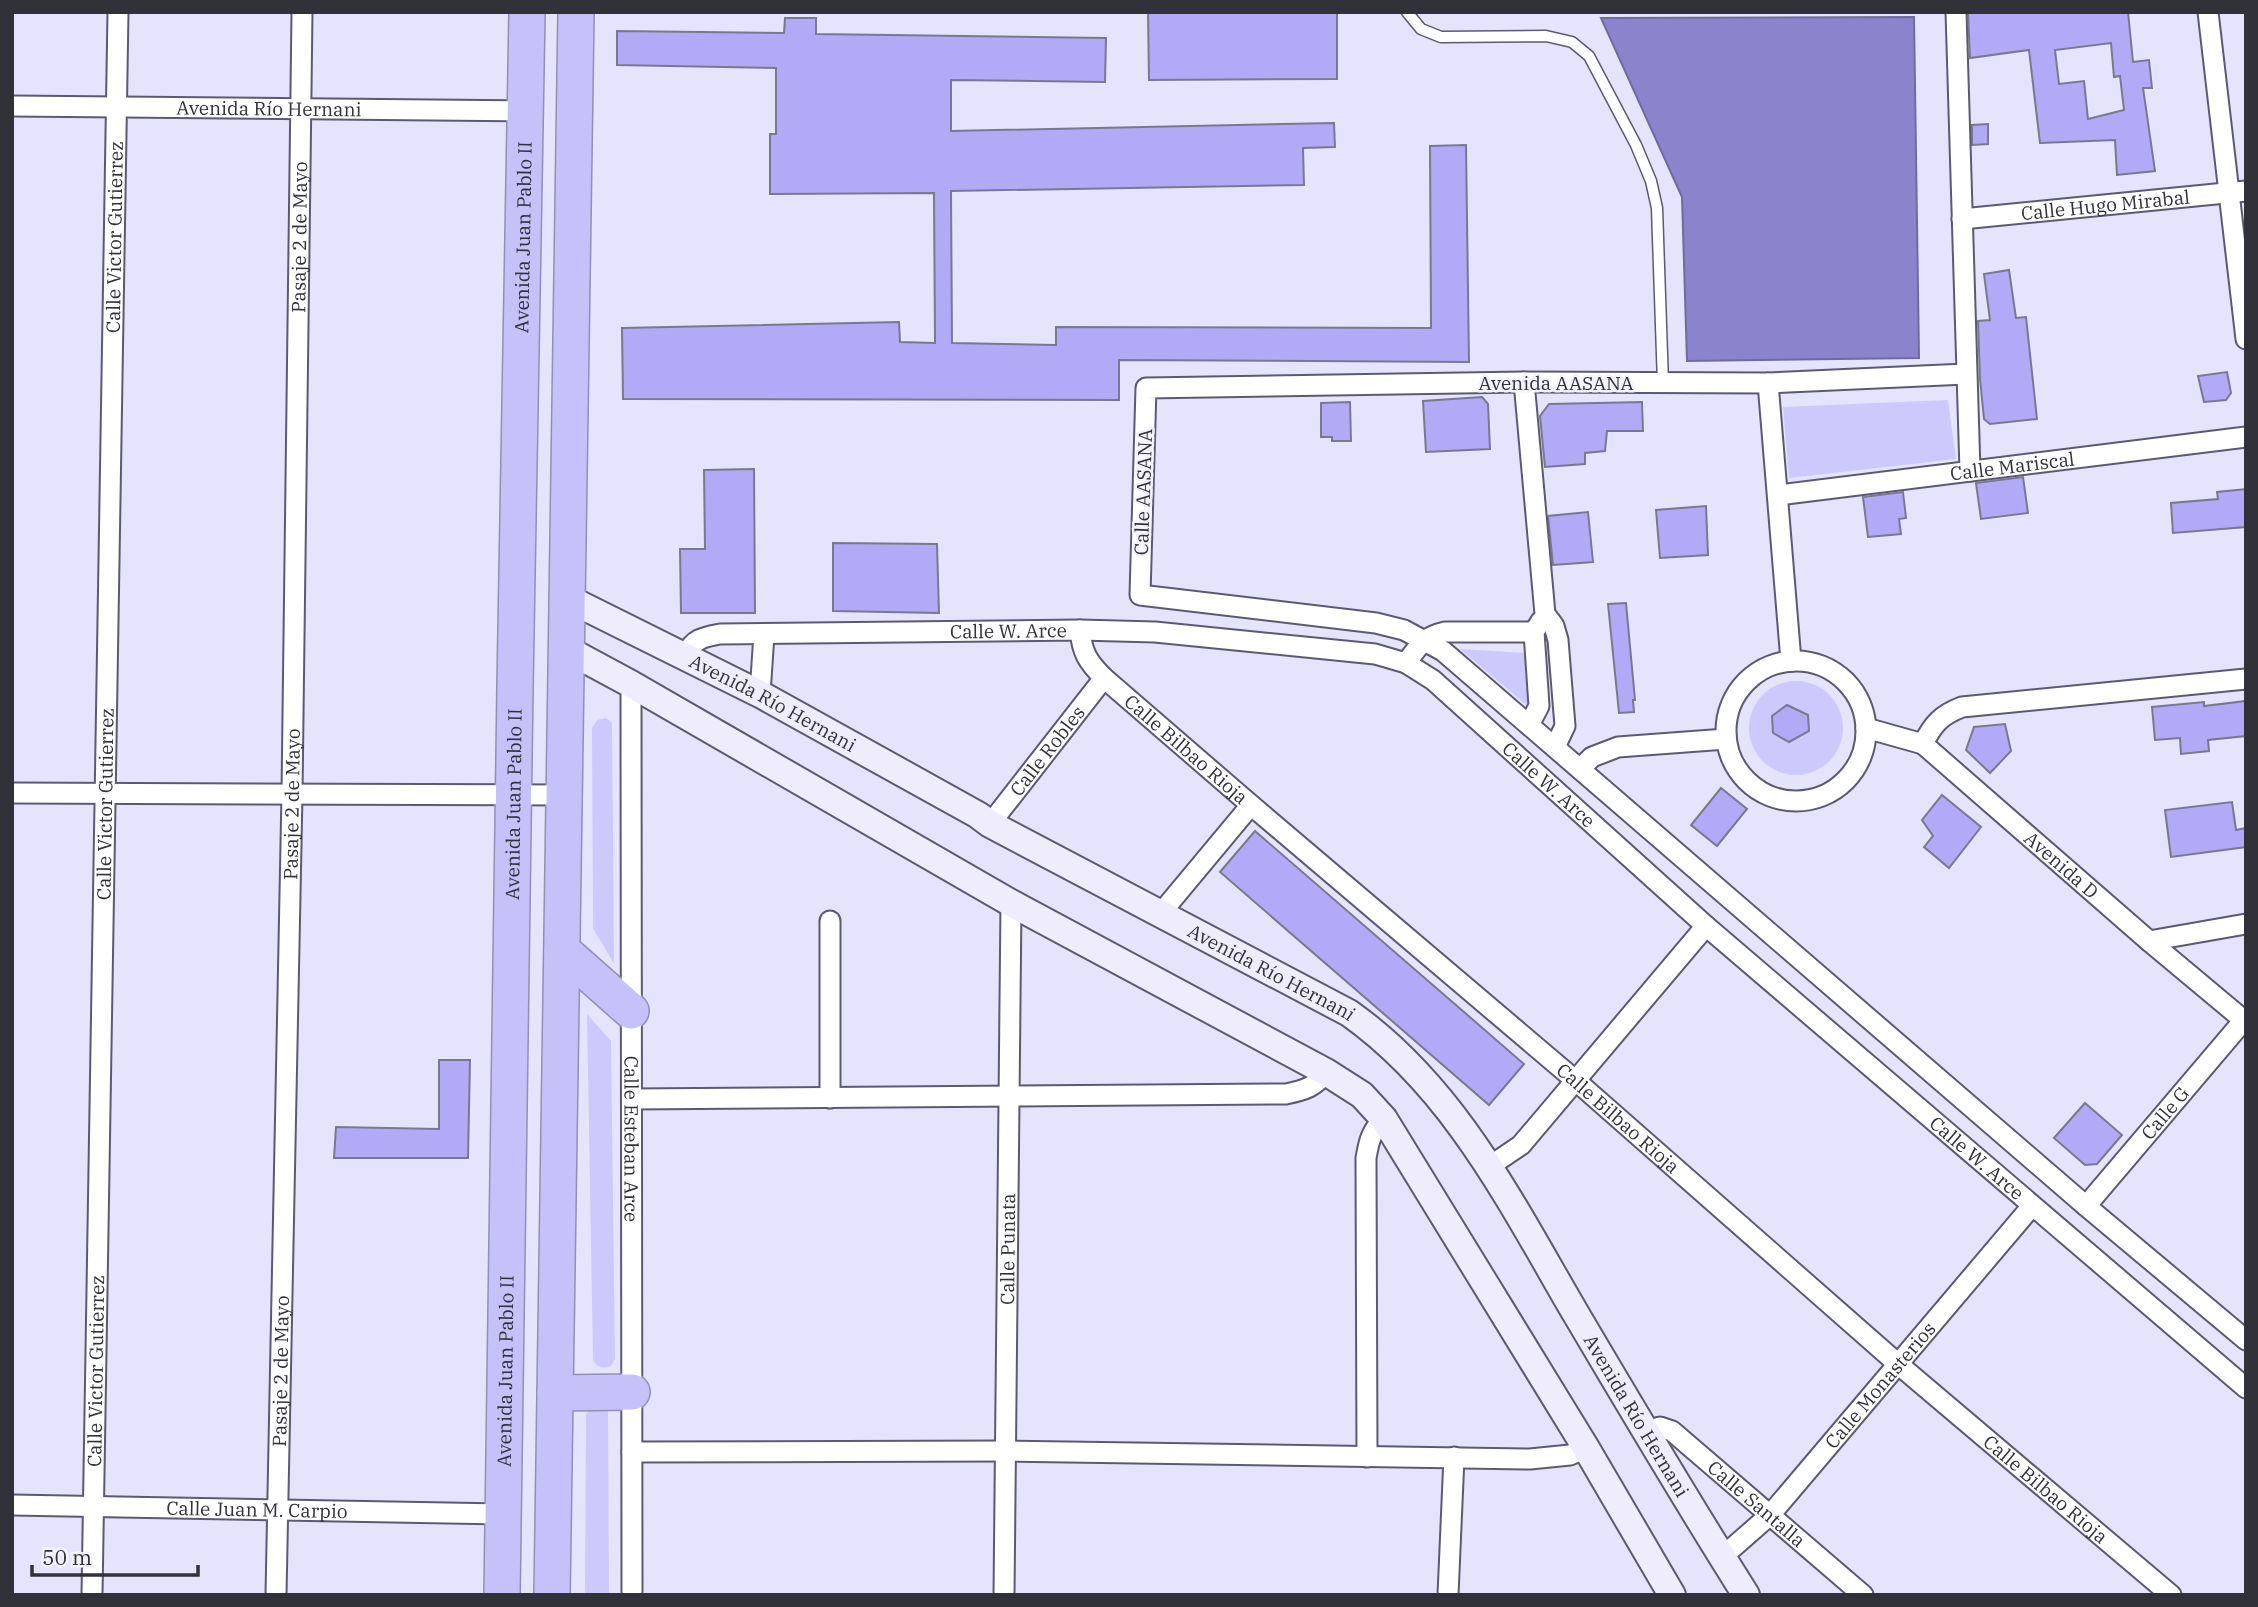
<svg xmlns="http://www.w3.org/2000/svg" width="2258" height="1607" font-family="'IBM Plex Serif',serif">
  <rect width="100%" height="100%" fill="#e6e4fd"/>
  <g fill="#cdc9fc">
    <polygon points="1948,400 1956,459 1789,478 1783,407"/>
    <polygon points="1460,649 1527,653 1531,709"/>
    <circle cx="1796" cy="728" r="47"/>
    <polygon points="606,718 612,723 614,964 593,928 592,728 597,720"/>
    <path d="M 587,1014 L 611,1041 L 615,1359 L 611,1366 C 602,1369 598,1368 593,1360 Z"/>
    <polygon points="603,1407 608,1411 609,1595 585,1595 586,1414 591,1409"/>
  </g>
  <polygon fill="#8c83cd" stroke="#716aa1" stroke-width="2" points="1914,17 1919,358 1687,361 1682,197 1601,18"/>
  <g fill="#b2aaf7" stroke="#7a788e" stroke-width="2" fill-rule="evenodd">
    <polygon points="1148,12 1337,12 1337,79 1149,80"/>
    <path d="M 1968,12 L 2128,12 L 2133,62 L 2149,60 L 2152,88 L 2143,88 L 2155,171 L 2117,175 L 2115,140 L 2040,143 L 2029,50 L 1970,58 ZM 2111,43 L 2114,77 L 2120,76 L 2124,110 L 2088,119 L 2084,81 L 2059,84 L 2055,50 Z"/>
    <polygon points="785,18 816,18 816,34 1106,38 1105,82 951,80 951,131 1334,123 1335,147 1303,148 1304,185 951,191 952,343 1056,345 1056,327 1431,328 1430,146 1466,145 1469,362 1119,360 1119,400 623,399 622,328 899,322 900,342 935,343 934,193 770,194 770,134 776,134 776,68 617,65 617,31 784,33"/>
    <polygon points="1988,124 1988,144 1972,145 1972,125"/>
    <polygon points="2009,270 2016,318 2026,317 2037,419 1990,424 1984,419 1980,379 1978,321 1990,320 1984,274"/>
    <polygon points="2227,372 2231,393 2226,400 2204,402 2198,376"/>
    <polygon points="1482,397 1488,404 1490,449 1426,452 1423,401"/>
    <polygon points="1350,402 1351,441 1332,441 1332,437 1321,437 1321,403"/>
    <polygon points="1642,402 1643,431 1607,431 1605,451 1585,453 1585,464 1545,467 1540,416 1549,404"/>
    <polygon points="754,469 755,613 681,613 680,549 705,549 704,470"/>
    <polygon points="2023,477 2028,513 1981,519 1976,483"/>
    <polygon points="2246,489 2246,527 2173,533 2171,503 2218,499 2217,492"/>
    <polygon points="1903,492 1906,518 1899,519 1901,534 1868,537 1863,497"/>
    <polygon points="1706,506 1708,555 1660,558 1656,510"/>
    <polygon points="1588,512 1593,562 1553,565 1548,516"/>
    <polygon points="833,543 937,544 939,613 833,611"/>
    <polygon points="1626,603 1635,700 1633,700 1634,712 1619,713 1608,604"/>
    <polygon points="2246,701 2246,736 2208,740 2209,751 2181,754 2180,738 2155,740 2152,707 2204,702 2204,706"/>
    <polygon points="1787,705 1808,715 1809,731 1789,742 1773,733 1772,716"/>
    <polygon points="2005,724 2011,751 1990,773 1966,750 1974,727"/>
    <polygon points="1721,788 1747,809 1717,846 1691,825"/>
    <polygon points="1942,795 1981,827 1949,868 1924,847 1933,836 1922,820"/>
    <polygon points="2232,802 2236,830 2246,828 2246,847 2171,857 2165,810"/>
    <polygon points="1255,831 1524,1064 1489,1105 1220,872"/>
    <polygon points="439,1060 470,1060 468,1158 334,1158 336,1127 439,1129"/>
    <polygon points="2085,1103 2122,1135 2097,1164 2085,1165 2054,1138"/>
  </g>
  <g fill="none" stroke-linecap="round" stroke-linejoin="round">
    <g stroke="#5c5a70" stroke-width="13">
      <polyline id="lane" points="1407,12 1421,29 1441,37 1546,36 1572,42 1589,56 1636,145 1651,181 1657,208 1663,384"/>
    </g>
    <g stroke="#5c5a70" stroke-width="23">
      <g id="street">
        <polyline points="1956,12 1970,471"/>
        <polyline points="2208,12 2246,339"/>
        <path id="s1" d="M 12,106 L 526,111"/>
        <path id="s2" d="M 1962,219 L 2246,191"/>
        <polyline points="1966,374 1768,383 1524,382 1146,388 1140,595 1376,623 1404,630 1443,651 2086,1206 2246,1340"/>
        <polyline points="1524,382 1545,614 1554,626 1558,640 1565,726 1555,747"/>
        <polyline points="1768,383 1791,661"/>
        <path id="s3" d="M 1778,495 L 2246,437"/>
        <path id="s4" d="M 1080,630 C 1082,653 1088,662 1104,678 L 1251,805 L 1575,1080 L 1898,1364 L 2171,1595"/>
        <path id="s5" d="M 685,656 C 693,639 703,637 720,634 L 1080,630 L 1155,632 L 1375,654 L 1406,663 L 1433,680 L 1706,926 L 2246,1388"/>
        <circle cx="1796" cy="731" r="70"/>
        <path d="M 1406,663 C 1419,646 1423,637 1445,632 L 1534,632"/>
        <path id="s6" d="M 631,684 L 632,1595"/>
        <polyline points="760,694 764,634"/>
        <polyline points="1529,725 1539,706 1534,632 1541,621"/>
        <path id="s7" d="M 1866,728 L 1923,744 L 2149,941 L 2246,1022"/>
        <path d="M 1923,744 C 1933,724 1941,715 1962,707 L 2246,679"/>
        <polyline points="1580,769 1592,757 1618,747 1726,739"/>
        <polyline points="12,793 564,795"/>
        <path id="s8" d="M 990,824 L 1104,678"/>
        <polyline points="1161,913 1251,805"/>
        <polyline points="830,921 830,1098"/>
        <polyline points="2149,941 2246,924"/>
        <path d="M 632,1099 L 1286,1094 C 1305,1090 1315,1087 1326,1072"/>
        <polyline points="1490,1166 1521,1145 1706,926"/>
        <path id="s9" d="M 2086,1206 L 2244,1020"/>
        <path id="s10" d="M 1645,1432 L 1660,1427 L 1672,1431 L 1863,1595"/>
        <polyline points="632,1452 1006,1451 1530,1459 1570,1455 1586,1448"/>
        <path d="M 1367,1457 L 1366,1158 C 1369,1141 1371,1131 1384,1119"/>
        <path id="s11" d="M 12,1505 L 503,1514"/>
        <path id="s12" d="M 1722,1557 L 1770,1515 L 2032,1206"/>
        <path id="s13" d="M 92,1595 L 118,12"/>
        <path id="s14" d="M 276,1595 L 292,794 L 302,12"/>
        <path id="s15" d="M 1004,1595 L 1011,903"/>
        <polyline points="1448,1595 1454,1457"/>
      </g>
    </g>
    <g stroke="#5c5a70" stroke-width="30">
      <g id="secondary">
        <path id="s16" d="M 567,598 L 760,694 L 978,815 L 990,824 L 1349,1013 C 1455,1088 1512,1205 1576,1314 C 1632,1409 1688,1503 1746,1595"/>
        <polyline points="566,649 631,684 1011,903 1326,1072 1362,1095 1384,1119 1586,1448 1672,1595"/>
      </g>
    </g>
    <g stroke="#928fb6" stroke-width="38">
      <g id="highway">
        <polyline points="562,950 631,1011"/>
        <polyline points="555,1393 632,1392"/>
        <path id="s17" d="M 502,1595 L 515,687 L 527,12"/>
        <polyline points="552,1595 576,12"/>
      </g>
    </g>
    <use href="#lane" stroke="#fff" stroke-width="10"/>
    <use href="#street" stroke="#fff" stroke-width="19"/>
    <use href="#secondary" stroke="#eeecfd" stroke-width="26"/>
    <use href="#highway" stroke="#c6c1f9" stroke-width="35"/>
  </g>
  <g text-anchor="middle" stroke-width="5" stroke-linejoin="round" paint-order="stroke">
    <g font-size="19" fill="#31313a" stroke="#f4f3fd">
      <text dy="7" stroke="none"><textPath href="#s1" startOffset="257">Avenida Río Hernani</textPath></text>
      <text dy="7" stroke="none"><textPath href="#s2" startOffset="144">Calle Hugo Mirabal</textPath></text>
      <text dy="7" stroke="none"><textPath href="#s13" startOffset="1358">Calle Victor Gutierrez</textPath></text>
      <text dy="7" stroke="none"><textPath href="#s14" startOffset="1358">Pasaje 2 de Mayo</textPath></text>
      <text dy="7" stroke="none"><textPath href="#s17" startOffset="1358">Avenida Juan Pablo II</textPath></text>
      <text x="1556" y="390">Avenida AASANA</text>
      <text dy="7" stroke="none"><textPath href="#s3" startOffset="236">Calle Mariscal</textPath></text>
      <text transform="translate(1143 492) rotate(-88)" y="7">Calle AASANA</text>
      <text dy="7" stroke="none"><textPath href="#s5" startOffset="332">Calle W. Arce</textPath></text>
      <text dy="7" stroke="none"><textPath href="#s16" startOffset="231">Avenida Río Hernani</textPath></text>
      <text dy="7" stroke="none"><textPath href="#s4" startOffset="164">Calle Bilbao Rioja</textPath></text>
      <text dy="7" stroke="none"><textPath href="#s8" startOffset="93">Calle Robles</textPath></text>
      <text dy="7" stroke="none"><textPath href="#s5" startOffset="920">Calle W. Arce</textPath></text>
      <text dy="7" stroke="none"><textPath href="#s13" startOffset="791">Calle Victor Gutierrez</textPath></text>
      <text dy="7" stroke="none"><textPath href="#s17" startOffset="791">Avenida Juan Pablo II</textPath></text>
      <text dy="7" stroke="none"><textPath href="#s14" startOffset="791">Pasaje 2 de Mayo</textPath></text>
      <text dy="7" stroke="none"><textPath href="#s7" startOffset="243">Avenida D</textPath></text>
      <text dy="7" stroke="none"><textPath href="#s16" startOffset="798">Avenida Río Hernani</textPath></text>
      <text dy="7" stroke="none"><textPath href="#s9" startOffset="122">Calle G</textPath></text>
      <text dy="7" stroke="none"><textPath href="#s4" startOffset="732">Calle Bilbao Rioja</textPath></text>
      <text dy="7" stroke="none"><textPath href="#s6" startOffset="455">Calle Esteban Arce</textPath></text>
      <text dy="7" stroke="none"><textPath href="#s5" startOffset="1488">Calle W. Arce</textPath></text>
      <text dy="7" stroke="none"><textPath href="#s15" startOffset="346">Calle Punata</textPath></text>
      <text dy="7" stroke="none"><textPath href="#s13" startOffset="224">Calle Victor Gutierrez</textPath></text>
      <text dy="7" stroke="none"><textPath href="#s14" startOffset="224">Pasaje 2 de Mayo</textPath></text>
      <text dy="7" stroke="none"><textPath href="#s17" startOffset="224">Avenida Juan Pablo II</textPath></text>
      <text dy="7" stroke="none"><textPath href="#s12" startOffset="234">Calle Monasterios</textPath></text>
      <text dy="7" stroke="none"><textPath href="#s16" startOffset="1384">Avenida Río Hernani</textPath></text>
      <text dy="7" stroke="none"><textPath href="#s4" startOffset="1298">Calle Bilbao Rioja</textPath></text>
      <text dy="7" stroke="none"><textPath href="#s10" startOffset="140">Calle Santalla</textPath></text>
      <text dy="7" stroke="none"><textPath href="#s11" startOffset="245">Calle Juan M. Carpio</textPath></text>
    </g>
  </g>
  <rect width="2258" height="1607" fill="none" stroke="#31313a" stroke-width="28"/>
  <path d="M32 1565v10h166v-10" fill="none" stroke="#31313a" stroke-width="3.5"/>
  <text x="42" y="1565" font-size="21" fill="#31313a" stroke="#f4f3fd" stroke-width="5" paint-order="stroke">50 m</text>
</svg>
